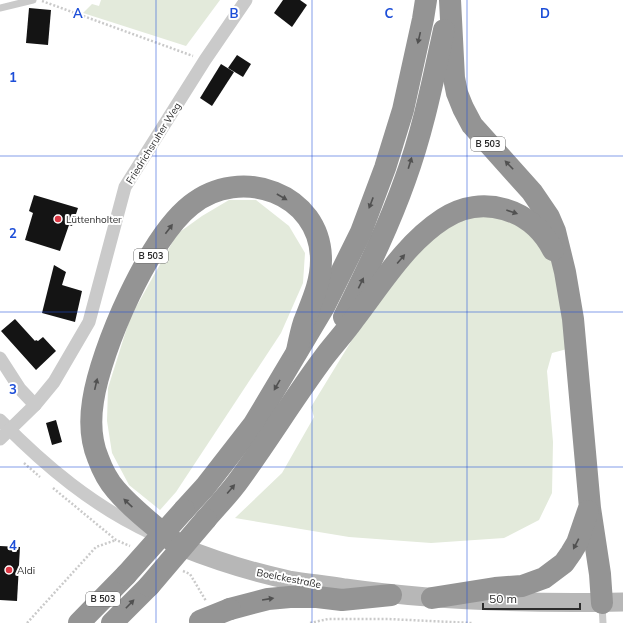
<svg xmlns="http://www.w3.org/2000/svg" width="623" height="623" font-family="Mulish,sans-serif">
  <rect width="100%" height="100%" fill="#fff"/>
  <g fill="#e3eadb">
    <polygon points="101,0 220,0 186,46 83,13 92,4 99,6"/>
    <polygon points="229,200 256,200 289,226 305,253 303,283 281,333 176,492 160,510 129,485 112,453 107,421 108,388 130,318 177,234 202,216"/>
    <polygon points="473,214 519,222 548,251 558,276 567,349 552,353 547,371 553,442 552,493 539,520 504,538 431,543 349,537 235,518 282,473 314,417 311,407 355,335 425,242 453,222"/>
  </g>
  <g fill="#141414">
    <polygon points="283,0 300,0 307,5 292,27 274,13"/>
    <polygon points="29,8 51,10 48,45 26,43"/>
    <polygon points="237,55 251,64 243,77 228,68"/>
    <polygon points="221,64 234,72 212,106 200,98"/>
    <polygon points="34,195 78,208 72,226 69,225 60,251 25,240 33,213 29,211"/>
    <polygon points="54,265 66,272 62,285 82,291 75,322 42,313"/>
    <polygon points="15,319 35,341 36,340 38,341 43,337 56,351 36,370 1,331"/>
    <polygon points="56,420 62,442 52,445 46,423"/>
    <polygon points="0,546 20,547 17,601 0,600"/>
  </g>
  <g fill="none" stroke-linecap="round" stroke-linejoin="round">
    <g stroke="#cacaca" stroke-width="2.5" stroke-dasharray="2 2" stroke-linecap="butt">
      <polyline points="42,1 193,56"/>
      <polyline points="24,463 40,477"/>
      <polyline points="53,488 116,540 130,546"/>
      <polyline points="183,571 190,574 206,601"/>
      <polyline points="27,623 96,547 116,540"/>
      <polyline points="310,623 328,619 388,619 472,623"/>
    </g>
    <g stroke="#cacaca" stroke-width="7">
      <polyline points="0,8 33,0"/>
      <polyline points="602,605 603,623"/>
    </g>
    <g stroke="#cacaca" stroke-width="13">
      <polyline points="0,358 20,389 35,405"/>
      <path d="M 0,420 C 45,466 94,507 153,534"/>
      <polyline points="0,439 35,405 54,382 89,322 125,187 205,60 246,0"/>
    </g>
    <path stroke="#b7b7b7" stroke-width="19" d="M 179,546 C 214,560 251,572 289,580 C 307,583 327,585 345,588 C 437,601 530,604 623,602"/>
    <g stroke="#949494" stroke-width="22">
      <polyline points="450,0 454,78 457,93 463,108 472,125 532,192 549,217 555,231 565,272 573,319 590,508 600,574 602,603"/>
      <path d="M 344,317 C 366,272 388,228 405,180 C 423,131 433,80 444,30"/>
      <polyline points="184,510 205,487 254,424 325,305 361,232 385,168 403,110 423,19 426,0"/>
      <path d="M 206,519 C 217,506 229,494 239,480 C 269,439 295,396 325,356 C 335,343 346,331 355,318 C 381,284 406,243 443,219 C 482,193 532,209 553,250"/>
      <path d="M 179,546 C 157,528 134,511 116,490 C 108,481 102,469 98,458 C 91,441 90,420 93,401 C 101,348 149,238 191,205 C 240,165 321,193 321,260 C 321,283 312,301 304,322 C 301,331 299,341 297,351"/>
      <polyline points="432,598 495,588 522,586 544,578 564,563 571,553 577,543 588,511"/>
      <polyline points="230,609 268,599 290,597 317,597 342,600 391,595"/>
      <polyline points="79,623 126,575"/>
      <polyline points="112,623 149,586"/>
    </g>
    <g stroke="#949494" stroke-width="22">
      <polyline points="126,575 184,510"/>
      <polyline points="149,586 206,519"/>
      <polyline points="200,621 230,609"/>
    </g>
  </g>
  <defs><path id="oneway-solid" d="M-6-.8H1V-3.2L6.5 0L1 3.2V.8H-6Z"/></defs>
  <g fill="#515151">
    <use href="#oneway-solid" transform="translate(419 38) rotate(103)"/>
    <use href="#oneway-solid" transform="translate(410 163) rotate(-73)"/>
    <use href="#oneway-solid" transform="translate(509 165) rotate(-134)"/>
    <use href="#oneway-solid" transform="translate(282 197) rotate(30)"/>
    <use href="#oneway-solid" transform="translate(371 203) rotate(111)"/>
    <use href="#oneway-solid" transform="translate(512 212) rotate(19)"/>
    <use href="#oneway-solid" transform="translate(169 229) rotate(-53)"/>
    <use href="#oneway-solid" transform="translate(401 259) rotate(-50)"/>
    <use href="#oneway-solid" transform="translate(361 283) rotate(-64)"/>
    <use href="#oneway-solid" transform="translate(96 384) rotate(-77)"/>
    <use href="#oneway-solid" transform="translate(277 385) rotate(120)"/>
    <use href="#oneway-solid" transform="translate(231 489) rotate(-50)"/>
    <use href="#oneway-solid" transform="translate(128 503) rotate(-137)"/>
    <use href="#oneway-solid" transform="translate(576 544) rotate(117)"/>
    <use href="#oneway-solid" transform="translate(268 599) rotate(-9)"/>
    <use href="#oneway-solid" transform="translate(130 604) rotate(-46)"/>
  </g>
  <path fill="none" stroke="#1d4ed8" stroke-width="1" stroke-opacity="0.55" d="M 156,0 L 156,623M 312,0 L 312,623M 467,0 L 467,623M 0,156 L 623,156M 0,312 L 623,312M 0,467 L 623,467"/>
  <g fill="#dc3845" stroke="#fff" stroke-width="1.5">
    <circle cx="58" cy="219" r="4"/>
    <circle cx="9" cy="570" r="4"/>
  </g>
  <g text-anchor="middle" stroke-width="4" stroke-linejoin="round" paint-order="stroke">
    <g fill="#fff" stroke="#6c6c6c" stroke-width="1">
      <rect x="471" y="137" width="34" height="14" rx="3"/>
      <rect x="134" y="249" width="34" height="14" rx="3"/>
      <rect x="86" y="592" width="34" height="14" rx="3"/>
    </g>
    <g font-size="9" font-weight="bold" fill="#2d2d2d">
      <text x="488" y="147">B 503</text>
      <text x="151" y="259">B 503</text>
      <text x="103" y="602">B 503</text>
    </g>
    <g font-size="10" fill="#2d2d2d" stroke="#fff">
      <text transform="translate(153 143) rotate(-58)" y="4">Friedrichsruher Weg</text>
      <text transform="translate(289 578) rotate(11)" y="4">Boelckestraße</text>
    </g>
    <g font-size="10" fill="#2d2d2d" stroke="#fff" text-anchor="start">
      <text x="66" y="223">Lüttenholter</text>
      <text x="17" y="574">Aldi</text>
    </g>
  </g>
  <g font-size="13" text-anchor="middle" font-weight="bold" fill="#1d4ed8" stroke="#fff" stroke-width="4" stroke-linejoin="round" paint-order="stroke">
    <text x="78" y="18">A</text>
    <text x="234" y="18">B</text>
    <text x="389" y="18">C</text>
    <text x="545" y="18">D</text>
    <text x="13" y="82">1</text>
    <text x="13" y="238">2</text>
    <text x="13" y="394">3</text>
    <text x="13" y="550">4</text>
  </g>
  <path d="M483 603v6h97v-6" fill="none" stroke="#2d2d2d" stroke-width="2"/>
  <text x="489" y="603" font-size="12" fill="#2d2d2d" stroke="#ffffff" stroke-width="3" paint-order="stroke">50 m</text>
</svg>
